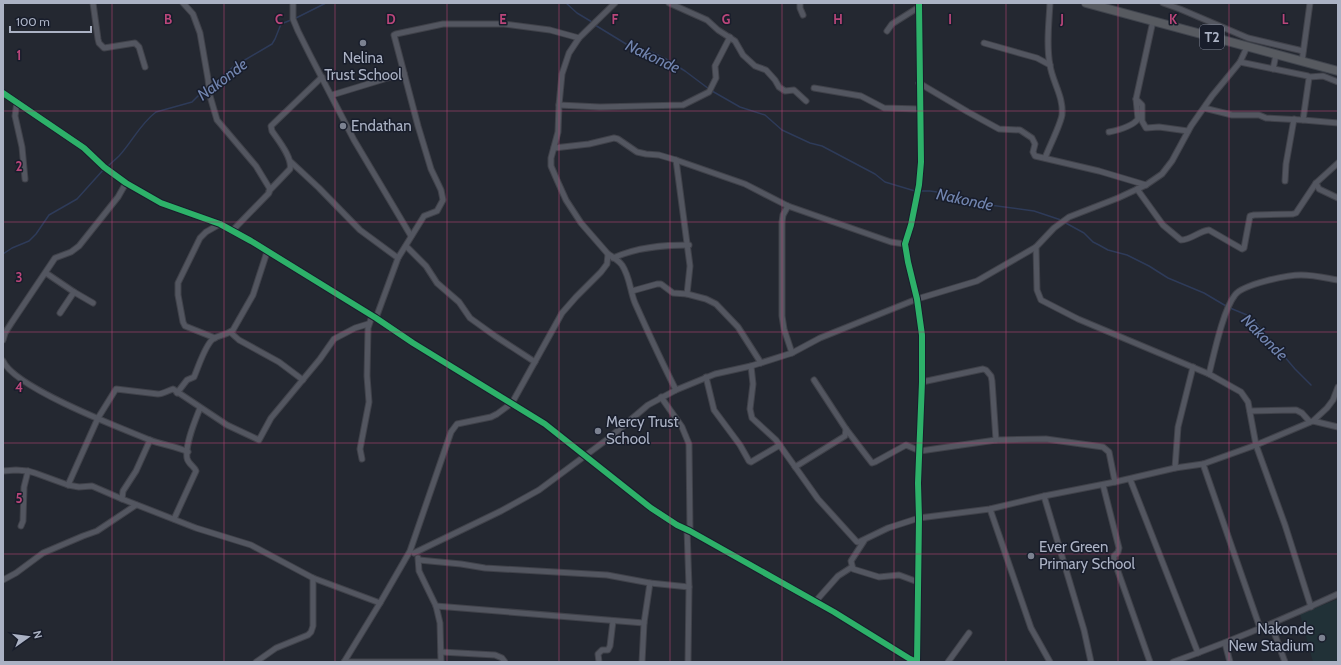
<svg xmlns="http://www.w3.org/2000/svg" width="1341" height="665" font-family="Cabin,sans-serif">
  <rect width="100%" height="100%" fill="#242831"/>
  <polygon fill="#213137" points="1338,599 1338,662 1313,662 1300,614"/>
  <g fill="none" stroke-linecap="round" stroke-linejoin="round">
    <g stroke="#2e3b59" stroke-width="1.5">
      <polyline points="566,3 577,13 592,22"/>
      <polyline points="296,18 326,3"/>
      <polyline points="595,25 631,47 647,50 666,59 685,71 709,89"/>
      <polyline points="211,89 217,81 233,67 272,44 275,39 281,24 291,20"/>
      <polyline points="712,91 740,107 765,115 782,130 810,143 822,146 875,174 885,182 915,191 930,191 951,194 982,204 1034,211 1061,220"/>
      <path d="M 107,167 C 111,163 115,160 119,156 C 132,142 140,124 156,112 L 192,102 L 198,96 L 207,91"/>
      <polyline points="1064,222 1084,233 1093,242 1099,245 1108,250 1127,255 1149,266 1168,278 1204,293 1226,306"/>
      <polyline points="3,254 12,248 29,241 36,234 49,215 77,199 104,169"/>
      <polyline points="1230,308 1247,315 1255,322 1295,369 1311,385"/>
    </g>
    <g stroke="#40424a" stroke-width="7">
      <g id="minor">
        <polyline points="93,3 98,39 99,43 104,48 135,43 139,47 145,67"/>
        <polyline points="183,3 193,14 200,33 208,79 210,96 217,120 256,166 270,189 269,193 232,231"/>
        <polyline points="293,3 293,19 298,31 310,55 354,140 411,236"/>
        <polyline points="669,3 707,20 718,30 735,41 743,55 755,66 766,70 775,80 779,87 785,91 794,90 806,101"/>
        <polyline points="800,3 800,8 803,15"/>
        <polyline points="1163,3 1180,9 1248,38 1303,51"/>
        <polyline points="887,31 892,24 919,7"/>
        <polyline points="984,43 1037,58 1050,65"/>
        <polyline points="1247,47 1240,62 1212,96 1191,126 1172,161 1162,174 1146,185 1118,198 1069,217 1054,228 1036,247 1037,290 1041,300 1078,319 1209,374 1241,392 1248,402 1256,445 1285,525 1311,607"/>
        <polyline points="1302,61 1310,3"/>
        <polyline points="1240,62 1308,76 1309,78 1303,120"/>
        <polyline points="1273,69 1276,55"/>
        <polyline points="1309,77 1323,76 1338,82"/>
        <polyline points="919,83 968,112 999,129 1020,130 1032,138 1035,144 1033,152 1035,156 1099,171 1146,185"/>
        <polyline points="814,88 861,96 884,108 920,109"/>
        <polyline points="3,93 84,148 104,167 126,183 161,203 220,224 251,241 376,318 413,343 545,424 651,508 677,525 690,531 834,612 910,659 917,662 919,518 918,483 922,382 922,335 917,299 908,262 905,244 911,225 919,185 921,162 919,3"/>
        <polyline points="332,95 404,73"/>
        <polyline points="1136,99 1142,105 1142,121 1146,128 1159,127 1188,131"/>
        <polyline points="17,102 15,116 22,147 25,179"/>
        <polyline points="559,105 600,107 683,105 709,92 716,78 715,66 730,37"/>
        <polyline points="1204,108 1232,115 1259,115 1266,118 1303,120 1338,123"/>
        <path d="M 1109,132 C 1119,130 1132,127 1138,119 L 1136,99 L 1153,21"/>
        <polyline points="554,148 589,144 614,138 618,139 637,152 646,154 659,155 676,160 745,184 788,206 891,242 905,244"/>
        <path d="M 1045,158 C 1049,147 1060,126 1062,115 C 1064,97 1052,81 1050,65 C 1046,45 1049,23 1050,3"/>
        <polyline points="676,160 690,266 687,294"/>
        <polyline points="291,162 319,188 360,230 398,258"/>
        <polyline points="1285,181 1286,164 1294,119"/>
        <polyline points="1316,183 1319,189 1338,198"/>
        <path d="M 1137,189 L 1163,225 L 1181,240 C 1191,240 1199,231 1209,230 L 1242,249 L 1244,248 L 1250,216 L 1254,215 L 1293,214 L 1296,213 L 1316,183 L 1338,163"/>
        <path d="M 269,191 L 290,169 C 293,158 278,140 272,131 L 271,126 L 322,77"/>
        <polyline points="788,206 783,215 782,222 782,316 784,329 792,353"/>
        <polyline points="406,246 426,266 437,283 459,302 470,318 495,336 535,362"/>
        <path d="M 608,254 C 613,257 619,261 622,265 C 630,277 630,291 635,303 C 648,332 661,361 676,390"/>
        <path d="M 613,258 C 637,247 663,245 689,245"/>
        <polyline points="46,273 74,292 93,303"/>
        <polyline points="632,291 657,284 661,284 673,293 687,294 706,299 716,304 738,327 761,363"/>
        <polyline points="60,313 74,292"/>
        <polyline points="376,318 398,258 424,216 437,211 443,200 441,190 431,169 418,126 394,35 396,34 443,24 504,24 550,30 579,38"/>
        <polyline points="230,332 239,340 279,362 303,380"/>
        <polyline points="215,338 185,326 183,322 178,295 178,283 200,238 206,232 220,224"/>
        <polyline points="3,340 5,333 12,322 55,258 71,252 79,246 118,197 126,183"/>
        <path d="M 3,361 C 15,388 120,428 150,440 C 162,445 176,446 188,452"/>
        <polyline points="751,366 753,384 750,409 752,418 776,440 818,499 857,542 859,542 888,528 919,518 990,509 1044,496 1115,482 1175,468 1203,464 1256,445 1313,421 1327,408 1333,400 1338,387"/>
        <path d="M 1209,374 C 1214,354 1223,310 1235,295 C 1243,284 1288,275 1301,275 C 1314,275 1326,278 1338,280"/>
        <polyline points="706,377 714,410 740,445 749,461 751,462 780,445"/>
        <polyline points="814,380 846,429 872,463 875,462 906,445 920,451 996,440 1046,439 1103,447 1109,452 1115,482"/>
        <polyline points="922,382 983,369 986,370 991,376 992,381 996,440"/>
        <path d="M 177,393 L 187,380 L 194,377 C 198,368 205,345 213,339 C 219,335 227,335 233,330 L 253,295 L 267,252"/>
        <polyline points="661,397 682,427 689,444 690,531"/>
        <polyline points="1250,411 1296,410 1302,413 1310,422"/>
        <polyline points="1313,421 1338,427"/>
        <polyline points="362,459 360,449 369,402 367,376 368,328 372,316"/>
        <polyline points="1203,464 1260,628"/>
        <polyline points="795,467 845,436 846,429"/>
        <polyline points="1175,468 1178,427 1193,367"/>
        <polyline points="3,471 16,470 28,471 35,473 68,485 79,487 92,486 122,499 196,528 251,545 313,578 380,603"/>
        <polyline points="1130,479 1198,653"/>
        <path d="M 68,485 L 98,418 L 116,389 L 158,394 C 163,394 167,391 173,389 L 227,425 L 259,440 L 271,418 L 320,359 L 334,339 L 355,328 L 368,324"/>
        <polyline points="1103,485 1119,548 1118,552 1114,556 1114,560 1150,662"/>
        <polyline points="1044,496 1084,630 1091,662"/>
        <polyline points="122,499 123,491 136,471 150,440"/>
        <polyline points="990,509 1031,628 1050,662"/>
        <path d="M 174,519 L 196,471 C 194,466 188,464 187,458 C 185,444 195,421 200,408"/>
        <polyline points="21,526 23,521 24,487 28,471"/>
        <polyline points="687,529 689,587 688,662"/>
        <polyline points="864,541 851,561 853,569 879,577 899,575 918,582"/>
        <polyline points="414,553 501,511 539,490 609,438 648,405 676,390 715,374 751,366 792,353 820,338 917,299 977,281 1036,247"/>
        <polyline points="418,558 419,571 436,606 440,623 441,662"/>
        <polyline points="419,560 461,564 485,568 607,575 650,583 689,587"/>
        <polyline points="3,580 16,573 43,553 83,536 97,531 136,505"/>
        <polyline points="815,602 838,576 852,567"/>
        <polyline points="436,606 644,623"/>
        <polyline points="1271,624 1285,662"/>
        <polyline points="1225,643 1230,662"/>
        <polyline points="441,652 495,655 502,658 505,662"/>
        <polyline points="256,662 276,648 308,635 311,632 313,626 313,578"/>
        <polyline points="344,662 380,603 410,551 451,432 457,424 491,417 497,414 512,403 562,313 576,297 601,272 607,264 608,254 581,223 566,200 557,180 551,166 551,158 558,132 559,105 562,74 569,53 579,38 615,3"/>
        <polyline points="344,662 441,662"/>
        <polyline points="599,662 598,654 602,650 608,650 610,646 613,621"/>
        <polyline points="642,662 644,623 650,583"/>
        <polyline points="948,662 969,633"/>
        <path d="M 1173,662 C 1229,642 1284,619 1338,594"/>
      </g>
    </g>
    <g stroke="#40444d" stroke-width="10">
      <polyline id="trunk" points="1086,3 1338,71"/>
    </g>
    <use href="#minor" stroke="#535660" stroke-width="5"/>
    <use href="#trunk" stroke="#575a60" stroke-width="8"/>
    <g stroke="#181d2b" stroke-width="8">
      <polyline id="cycleway" points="3,93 84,148 104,167 126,183 161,203 220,224 251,241 376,318 413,343 545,424 651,508 677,525 690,531 834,612 910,659 917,662 919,518 918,483 922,382 922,335 917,299 908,262 905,244 911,225 919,185 921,162 919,3"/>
    </g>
    <use href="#cycleway" stroke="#2db169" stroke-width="6"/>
  </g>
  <path fill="none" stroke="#bb467a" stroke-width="1" stroke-opacity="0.55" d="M 112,3 L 112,662M 224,3 L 224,662M 335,3 L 335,662M 447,3 L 447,662M 559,3 L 559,662M 670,3 L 670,662M 782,3 L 782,662M 894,3 L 894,662M 1006,3 L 1006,662M 1118,3 L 1118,662M 1229,3 L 1229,662M 3,111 L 1338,111M 3,222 L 1338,222M 3,332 L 1338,332M 3,443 L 1338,443M 3,554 L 1338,554"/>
  <g fill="#7c8291" stroke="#181d2b" stroke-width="1.5">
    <circle cx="363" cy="43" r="4"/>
    <circle cx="343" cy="126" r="4"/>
    <circle cx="598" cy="431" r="4"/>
    <circle cx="1031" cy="556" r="4"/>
    <circle cx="1322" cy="638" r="4"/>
  </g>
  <g text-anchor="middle" stroke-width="3" stroke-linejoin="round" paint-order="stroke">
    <rect fill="#181d2b" stroke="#7f8596" stroke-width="1" x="1200" y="25" width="24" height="24" rx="3"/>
    <g font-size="14" font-weight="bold" fill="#abb2c4">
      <text x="1212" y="42">T2</text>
    </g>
    <g font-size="15" fill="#abb2c4" stroke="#181d2b" text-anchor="start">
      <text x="363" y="63" text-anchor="middle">Nelina<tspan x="363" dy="17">Trust School</tspan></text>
      <text x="351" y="131">Endathan</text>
      <text x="606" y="427">Mercy Trust<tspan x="606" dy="17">School</tspan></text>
      <text x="1039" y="552">Ever Green<tspan x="1039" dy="17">Primary School</tspan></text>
      <text x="1314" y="634" text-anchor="end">Nakonde<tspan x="1314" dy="17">New Stadium</tspan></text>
    </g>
    <g font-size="16" font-style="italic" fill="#7285af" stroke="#181d2b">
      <text transform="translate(653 56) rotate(25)" y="6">Nakonde</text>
      <text transform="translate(222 79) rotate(-37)" y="6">Nakonde</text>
      <text transform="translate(965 199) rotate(12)" y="6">Nakonde</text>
      <text transform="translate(1265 337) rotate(45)" y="6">Nakonde</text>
    </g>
  </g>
  <g font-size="13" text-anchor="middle" font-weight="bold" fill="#bb467a" stroke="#181d2b" stroke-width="3" stroke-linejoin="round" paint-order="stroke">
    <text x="168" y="24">B</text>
    <text x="279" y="24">C</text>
    <text x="391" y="24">D</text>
    <text x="503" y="24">E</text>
    <text x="615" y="24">F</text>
    <text x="726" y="24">G</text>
    <text x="838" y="24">H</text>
    <text x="950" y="24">I</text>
    <text x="1062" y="24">J</text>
    <text x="1173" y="24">K</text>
    <text x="1285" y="24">L</text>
    <text x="19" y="60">1</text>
    <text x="19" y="171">2</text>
    <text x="19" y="282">3</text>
    <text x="19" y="392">4</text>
    <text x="19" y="503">5</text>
  </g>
  <rect width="1341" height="665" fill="none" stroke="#abb2c4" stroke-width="8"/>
  <g transform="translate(28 637) rotate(76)" stroke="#181d2b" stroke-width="3" paint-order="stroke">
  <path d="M0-3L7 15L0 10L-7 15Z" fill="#abb2c4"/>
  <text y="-6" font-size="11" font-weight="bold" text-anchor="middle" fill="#abb2c4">N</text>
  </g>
  <path d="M10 26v6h81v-6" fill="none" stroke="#abb2c4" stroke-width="2"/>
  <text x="16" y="26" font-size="12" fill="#abb2c4" stroke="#181d2b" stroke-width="3" paint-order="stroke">100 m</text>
</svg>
